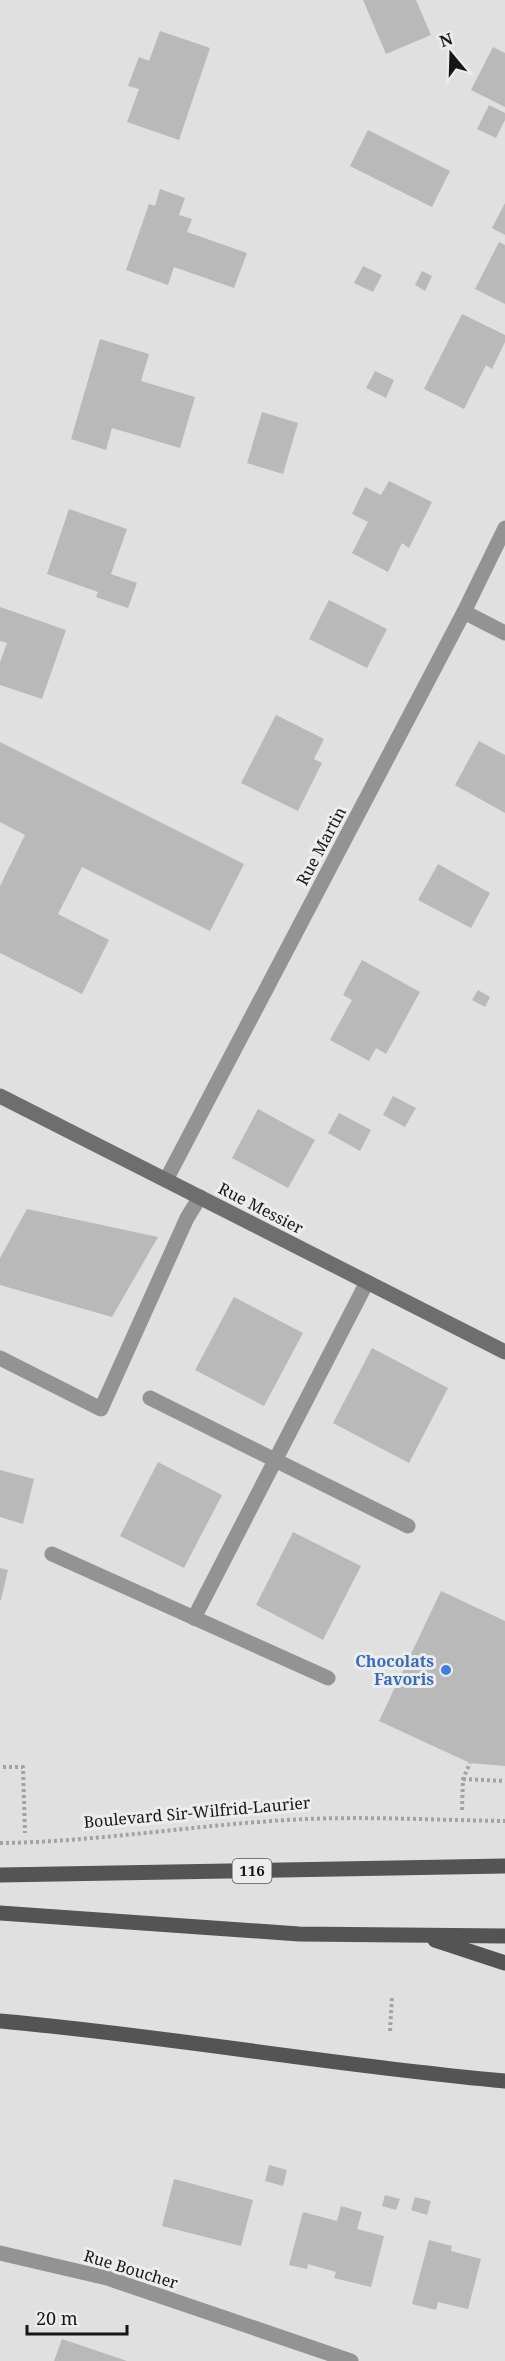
<svg xmlns="http://www.w3.org/2000/svg" width="505" height="2361" font-family="'Noto Serif',serif">
  <rect width="100%" height="100%" fill="#e0e0e1"/>
  <g fill="#bab9b9">
    <polygon points="363,0 416,0 431,35 386,54"/>
    <polygon points="160,31 210,48 179,140 127,122 139,89 128,86 139,57 149,61"/>
    <polygon points="493,47 505,53 505,107 471,90"/>
    <polygon points="489,105 505,113 505,120 496,138 477,129"/>
    <polygon points="368,130 450,171 432,207 350,166"/>
    <polygon points="160,189 185,198 179,215 192,219 187,232 247,253 234,288 174,267 168,285 126,270 149,204 155,206"/>
    <polygon points="505,203 505,235 492,228"/>
    <polygon points="499,242 505,245 505,304 475,289"/>
    <polygon points="363,266 382,275 373,292 354,283"/>
    <polygon points="422,271 432,276 425,291 415,285"/>
    <polygon points="462,314 505,335 505,342 492,369 486,365 464,409 424,389"/>
    <polygon points="100,339 149,354 141,381 195,397 180,448 112,428 106,450 71,439"/>
    <polygon points="375,371 394,380 386,398 366,388"/>
    <polygon points="262,412 298,423 283,474 247,463"/>
    <polygon points="389,481 432,502 409,548 402,543 388,572 352,553 368,522 352,514 365,487 381,495"/>
    <polygon points="69,509 127,529 111,574 137,583 128,608 96,597 98,592 47,574"/>
    <polygon points="329,600 387,629 367,668 309,639"/>
    <polygon points="0,607 66,630 42,699 0,685 0,662 7,643 0,641"/>
    <polygon points="276,715 324,739 314,759 322,763 298,811 241,783"/>
    <polygon points="479,741 505,755 505,813 455,785"/>
    <polygon points="0,742 244,864 210,931 82,867 58,914 109,940 82,994 0,953 0,886 25,835 0,822"/>
    <polygon points="438,864 490,893 471,928 418,900"/>
    <polygon points="362,960 420,992 386,1054 376,1048 369,1061 330,1040 352,1000 343,995"/>
    <polygon points="478,990 490,997 485,1007 472,1000"/>
    <polygon points="393,1096 416,1108 405,1127 383,1115"/>
    <polygon points="258,1109 315,1140 288,1188 232,1158"/>
    <polygon points="339,1113 371,1130 360,1151 328,1133"/>
    <polygon points="27,1209 158,1237 112,1317 0,1285 0,1258"/>
    <polygon points="234,1297 303,1333 264,1406 195,1370"/>
    <polygon points="372,1348 448,1388 409,1463 333,1423"/>
    <polygon points="158,1462 222,1495 184,1568 120,1536"/>
    <polygon points="0,1470 34,1479 23,1524 0,1517"/>
    <polygon points="293,1532 361,1566 323,1640 256,1605"/>
    <polygon points="0,1568 8,1570 1,1600 0,1600"/>
    <polygon points="441,1591 505,1621 505,1766 470,1763 379,1721"/>
    <polygon points="269,2165 287,2170 283,2186 265,2181"/>
    <polygon points="174,2179 253,2200 241,2246 162,2226"/>
    <polygon points="385,2195 400,2199 396,2210 382,2206"/>
    <polygon points="415,2197 431,2201 427,2215 411,2210"/>
    <polygon points="341,2206 362,2212 357,2229 384,2236 371,2287 334,2278 336,2272 308,2264 307,2269 289,2265 303,2212 337,2221"/>
    <polygon points="429,2240 452,2246 451,2251 481,2259 468,2309 438,2302 436,2310 412,2304"/>
    <polygon points="62,2339 127,2361 54,2361"/>
  </g>
  <g fill="none" stroke-linecap="round" stroke-linejoin="round">
    <g stroke="#a3a3a4" stroke-width="4" stroke-dasharray="3 3" stroke-linecap="butt">
      <polyline points="3,1767 23,1767 25,1833"/>
      <polyline points="463,1779 505,1781"/>
      <polyline points="462,1810 463,1779 470,1763"/>
      <path d="M 0,1843 C 92,1842 181,1827 273,1821 C 350,1815 428,1820 505,1821"/>
      <polyline points="390,2031 392,1996"/>
    </g>
    <g stroke="#949393" stroke-width="15">
      <polyline points="0,1358 101,1409 187,1218 200,1197"/>
      <polyline points="150,1398 408,1526"/>
      <polyline points="52,1554 328,1678"/>
      <polyline points="194,1618 367,1282"/>
    </g>
    <g stroke="#949393" stroke-width="15">
      <polyline points="464,612 505,633"/>
      <polyline points="166,1180 464,612 505,528"/>
      <polyline points="0,2253 107,2278 351,2361"/>
    </g>
    <polyline stroke="#6f6e6e" stroke-width="15" points="0,1096 505,1352"/>
    <g stroke="#555454" stroke-width="15">
      <polyline points="0,1875 505,1866"/>
      <polyline points="0,1913 299,1934 505,1936"/>
      <polyline points="435,1940 505,1963"/>
      <path d="M 0,2021 C 169,2036 336,2066 505,2081"/>
    </g>
  </g>
  <circle fill="#3f7fe0" stroke="#ededee" stroke-width="2" cx="446" cy="1670" r="6"/>
  <g text-anchor="middle" stroke-width="6" stroke-linejoin="round" paint-order="stroke">
    <rect fill="#ededee" stroke="#565658" stroke-width="1.5" x="232.5" y="1859" width="39" height="24" rx="4.5"/>
    <g font-size="15" font-weight="bold" fill="#161617">
      <text x="252" y="1876">116</text>
    </g>
    <g font-size="16" fill="#161617" stroke="#ededee">
      <text transform="translate(321 846) rotate(-62)" y="6">Rue Martin</text>
      <text transform="translate(261 1208) rotate(27)" y="6">Rue Messier</text>
      <text transform="translate(197 1812) rotate(-5)" y="6">Boulevard Sir-Wilfrid-Laurier</text>
      <text transform="translate(131 2269) rotate(17)" y="6">Rue Boucher</text>
    </g>
    <g font-size="16" font-weight="bold" fill="#366cbe" stroke="#ededee" text-anchor="end">
      <text x="434" y="1667">Chocolats<tspan x="434" dy="18">Favoris</tspan></text>
    </g>
  </g>
  <g transform="translate(451 54) rotate(341)" stroke="#ededee" stroke-width="4.5" paint-order="stroke">
  <path d="M0-4.5L10 22L0 15L-10 22Z" fill="#161617"/>
  <text y="-9" font-size="16" font-weight="bold" text-anchor="middle" fill="#161617">N</text>
  </g>
  <path d="M27 2325v9h100v-9" fill="none" stroke="#161617" stroke-width="3"/>
  <text x="36" y="2325" font-size="18" fill="#161617" stroke="#ededee" stroke-width="4.5" paint-order="stroke">20 m</text>
</svg>
